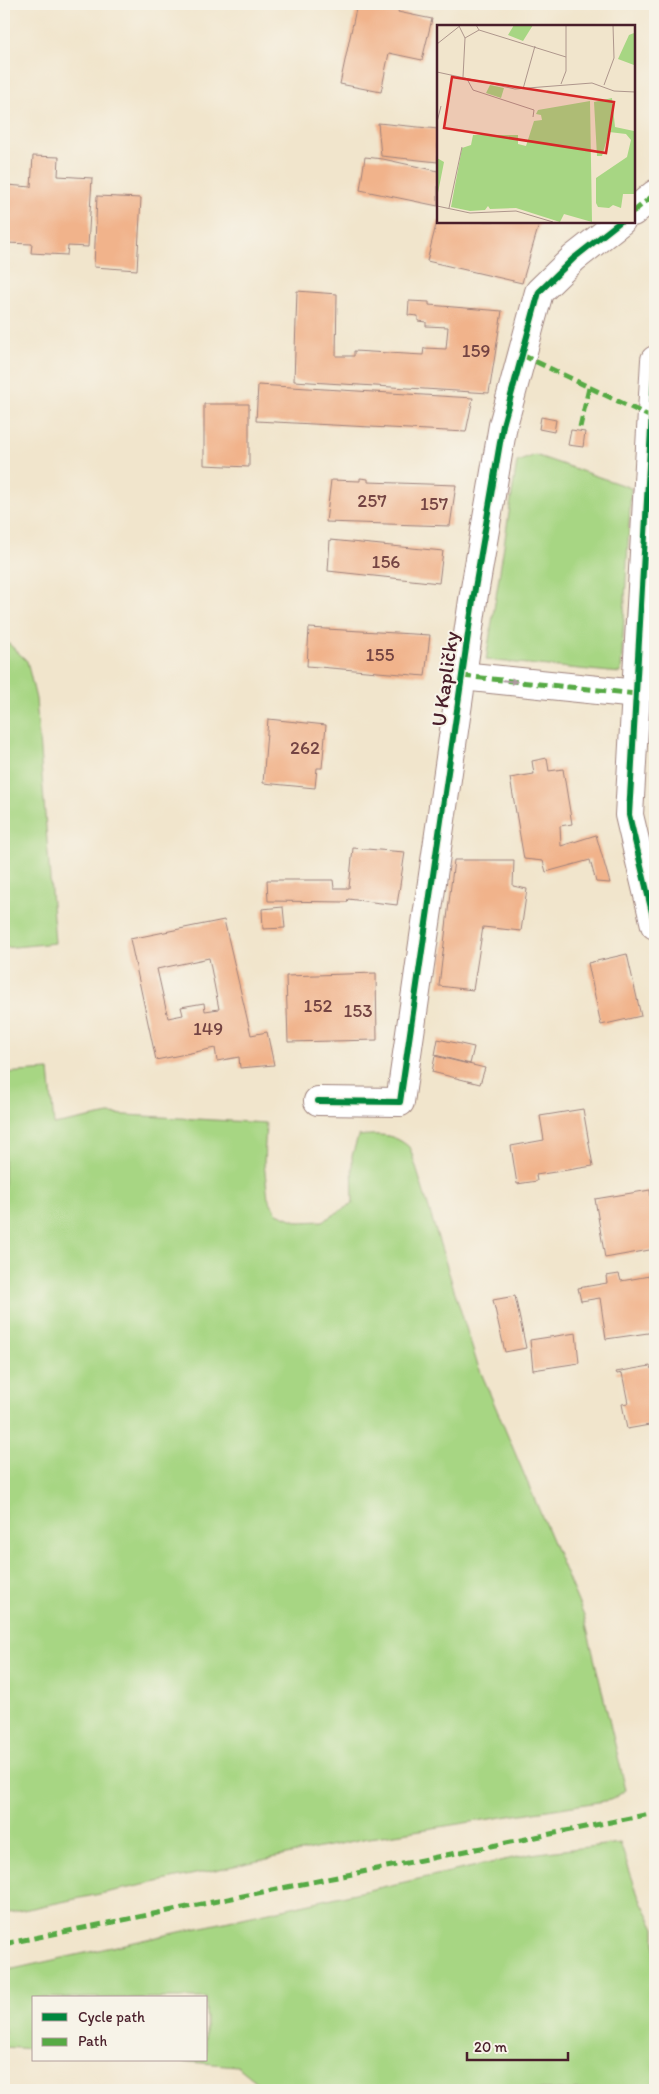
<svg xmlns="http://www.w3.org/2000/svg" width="659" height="2094" font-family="Itim,sans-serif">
  <rect width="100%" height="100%" fill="#f7f3e8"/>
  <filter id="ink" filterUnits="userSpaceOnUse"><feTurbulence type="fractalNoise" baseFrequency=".02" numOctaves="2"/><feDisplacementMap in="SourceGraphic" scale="10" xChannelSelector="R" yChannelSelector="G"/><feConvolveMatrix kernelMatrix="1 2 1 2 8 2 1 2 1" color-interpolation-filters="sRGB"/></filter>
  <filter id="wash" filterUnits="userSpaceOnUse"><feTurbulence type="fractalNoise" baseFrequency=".0096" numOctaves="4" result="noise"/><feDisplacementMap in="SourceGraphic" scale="20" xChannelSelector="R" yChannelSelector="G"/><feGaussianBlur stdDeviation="1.12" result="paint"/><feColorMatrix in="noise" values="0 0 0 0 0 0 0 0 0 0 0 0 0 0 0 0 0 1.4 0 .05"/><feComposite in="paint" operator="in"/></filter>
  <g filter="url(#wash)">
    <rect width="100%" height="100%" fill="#f1e5cc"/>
    <g fill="#a7d683" stroke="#787a57">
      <polygon points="535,455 631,488 621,673 486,660 517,462"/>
      <polygon points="4,639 27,661 36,699 55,943 4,948"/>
      <path d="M 49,1070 L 54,1125 L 109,1114 L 266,1123 L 264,1163 L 268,1198 L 277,1213 L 299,1222 L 323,1221 L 353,1203 L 352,1156 L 358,1136 C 379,1134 394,1133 410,1148 L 477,1363 L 584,1616 L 626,1790 L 611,1800 L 363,1839 L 4,1914 L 4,1073 Z"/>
      <polygon points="620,1843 638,1895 655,1928 655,2086 635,2090 267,2090 237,2066 168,2060 206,2060 206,1998 34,1998 34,2049 4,2047 4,1971 531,1854"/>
    </g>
    <g id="blocks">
      <g fill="#f1b38b" fill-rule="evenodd">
        <polygon points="357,4 400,4 398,12 432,19 422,60 389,53 381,92 340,84"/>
        <polygon points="378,123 438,129 438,162 381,156"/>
        <polygon points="33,156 59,157 58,176 92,178 88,247 68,246 67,255 31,253 32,244 6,243 6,252 4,252 4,208 7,185 31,187"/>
        <polygon points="365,157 383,159 438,171 438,206 360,190"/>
        <polygon points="97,196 141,198 137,270 94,267"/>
        <polygon points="437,221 540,221 522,283 427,261"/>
        <polygon points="297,291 337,294 336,356 354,356 354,351 423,355 424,348 446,349 448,327 426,326 426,322 418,321 418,316 408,315 409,301 429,302 429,305 502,311 489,393 294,381"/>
        <polygon points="258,385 473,398 466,432 256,421"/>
        <polygon points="204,404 249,404 249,467 204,465"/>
        <polygon points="541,417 556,420 554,432 539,429"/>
        <polygon points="571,430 585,432 583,447 568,445"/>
        <polygon points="360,478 368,479 368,482 456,485 450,526 326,522 331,480 360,481"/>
        <polygon points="330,540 443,551 439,583 328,571"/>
        <polygon points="309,628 430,635 425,676 307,666"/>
        <polygon points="268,719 326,725 322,768 317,768 315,788 263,783"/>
        <polygon points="547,758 549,771 563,769 572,824 560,826 561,846 596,835 610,883 596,882 590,860 546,872 543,861 524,859 510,778 534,774 532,761"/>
        <polygon points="353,848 405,852 397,905 348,899 347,902 268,901 267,880 333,880 334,888 349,888"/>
        <polygon points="454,860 514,860 513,886 527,889 521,931 483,927 473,990 439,986"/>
        <polygon points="283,907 285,928 263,929 262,909"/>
        <path d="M 224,920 L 251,1035 L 267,1032 L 274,1065 L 240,1068 L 239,1057 L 217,1061 L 215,1048 L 156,1060 L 130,939 ZM 209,958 L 219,1009 L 205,1011 L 204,1003 L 181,1007 L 183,1015 L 168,1018 L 157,969 Z"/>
        <polygon points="627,954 641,1016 601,1025 588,963"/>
        <polygon points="376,973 377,1040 288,1042 286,976"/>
        <polygon points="438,1039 474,1047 470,1064 435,1055"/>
        <polygon points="435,1056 485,1068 480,1084 432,1072"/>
        <polygon points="583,1109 593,1166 536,1175 537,1181 517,1184 511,1146 544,1140 540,1116"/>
        <polygon points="650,1190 655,1226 655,1249 605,1258 595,1199"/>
        <polygon points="619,1274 621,1281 655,1275 655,1332 606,1339 600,1298 581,1301 578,1288 607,1283 606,1276"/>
        <polygon points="515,1296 526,1348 505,1352 493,1300"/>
        <polygon points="576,1333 579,1363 533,1370 530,1340"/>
        <polygon points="650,1366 651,1369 655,1368 655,1424 627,1429 622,1404 628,1403 622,1373 617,1374 616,1372"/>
      </g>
    </g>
  </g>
  <g filter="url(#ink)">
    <use href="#blocks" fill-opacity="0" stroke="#9e827c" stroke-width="1"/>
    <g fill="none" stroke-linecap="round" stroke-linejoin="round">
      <g stroke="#9e827c" stroke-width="30">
        <g id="street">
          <polyline points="633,212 655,194"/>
          <polyline points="655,360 629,815 655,925"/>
          <polyline points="462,676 637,694"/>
          <polyline points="318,1101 400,1102 473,600 503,425 539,292 574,258 621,221"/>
        </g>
      </g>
      <use href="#street" stroke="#fff" stroke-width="28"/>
      <g stroke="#57aa44" stroke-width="5" stroke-dasharray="10 5" stroke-linecap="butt">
        <polyline points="633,212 655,194"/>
        <polyline points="522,355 653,418"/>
        <polyline points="580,427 589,388"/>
        <polyline points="462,676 637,694"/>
        <polyline points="4,1944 655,1813"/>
      </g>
      <g stroke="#f7f3e8" stroke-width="9">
        <g id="cycleway">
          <polyline points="655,360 629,815 655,925"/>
          <polyline points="318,1101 400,1102 473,600 503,425 539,292 574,258 621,221"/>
        </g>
      </g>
      <use href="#cycleway" stroke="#00873e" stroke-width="6"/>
    </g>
    <defs><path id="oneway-solid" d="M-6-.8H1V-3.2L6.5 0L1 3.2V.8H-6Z" transform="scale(1.25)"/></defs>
    <use fill="#ae9aa0" href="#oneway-solid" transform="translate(510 681) rotate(6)"/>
  </g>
  <g text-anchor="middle" stroke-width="4" stroke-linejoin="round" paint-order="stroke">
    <g font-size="19" fill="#744443">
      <text x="476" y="357">159</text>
      <text x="372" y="507">257</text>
      <text x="434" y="510">157</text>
      <text x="386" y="568">156</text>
      <text x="380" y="661">155</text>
      <text x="305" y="754">262</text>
      <text x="318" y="1012">152</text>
      <text x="358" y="1017">153</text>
      <text x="208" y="1035">149</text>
    </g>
    <g font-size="21" fill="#4a1f2b" stroke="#f7f3e8">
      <text transform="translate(445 679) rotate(-82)" y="7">U Kapličky</text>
    </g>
  </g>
  <g transform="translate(437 25)">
    <rect width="198" height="198" fill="#f1e5cc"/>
    <path d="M 77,0 L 96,0 L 86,16 L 71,10 ZM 197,1 L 197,40 L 181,34 L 192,10 L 197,8 ZM 53,60 L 67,63 L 64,73 L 49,68 ZM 175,73 L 178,102 L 197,106 L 197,169 L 186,169 L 184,183 L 176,180 L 172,183 L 161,182 L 159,178 L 159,153 L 190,132 L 194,115 L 189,109 L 172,107 L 165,131 L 160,131 L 157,77 ZM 153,76 L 155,197 L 127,189 L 123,197 L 79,183 L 53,184 L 51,181 L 48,185 L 33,186 L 14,182 L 25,123 L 34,120 L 36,110 L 81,110 L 81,119 L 89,121 L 97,96 L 105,95 L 104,90 L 99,89 L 101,85 ZM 0,133 L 7,137 L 0,173 Z" fill="#a7d683"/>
    <path fill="none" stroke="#ae968c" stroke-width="1" d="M 39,0 L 42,5 L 129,32M 22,1 L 28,13 L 26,52M 28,13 L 42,5M 0,19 L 24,0M 0,47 L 78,64 L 155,58 L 177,66 L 198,67M 30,54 L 36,65 L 97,85 L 96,92M 124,59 L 129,46 L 129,0M 167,60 L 177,33 L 176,0M 86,64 L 98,21M 0,97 L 4,81M 0,181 L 33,188 L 79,186 L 116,197M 12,183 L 25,122"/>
    <path fill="#d62828" fill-opacity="0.15" stroke="#d62828" stroke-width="2.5" d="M 15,52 L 177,77 L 169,128 L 7,103 Z"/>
    <rect width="198" height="198" fill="none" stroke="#4a1f2b" stroke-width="2.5"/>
  </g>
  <rect width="659" height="2094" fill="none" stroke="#f7f3e8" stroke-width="20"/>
  <rect x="32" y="1996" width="175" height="65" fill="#f7f3e8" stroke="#b29e9c"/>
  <rect x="42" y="2013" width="25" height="8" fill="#00873e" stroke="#b29e9c"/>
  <text x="78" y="2022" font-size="15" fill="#4a1f2b">Cycle path</text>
  <rect x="42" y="2038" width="25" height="8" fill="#57aa44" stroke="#b29e9c"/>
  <text x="78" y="2046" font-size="15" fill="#4a1f2b">Path</text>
  <path d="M467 2052v8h101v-8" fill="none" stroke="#4a1f2b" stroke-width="2.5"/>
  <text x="474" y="2052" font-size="15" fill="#4a1f2b" stroke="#f7f3e8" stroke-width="4" paint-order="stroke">20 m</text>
</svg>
